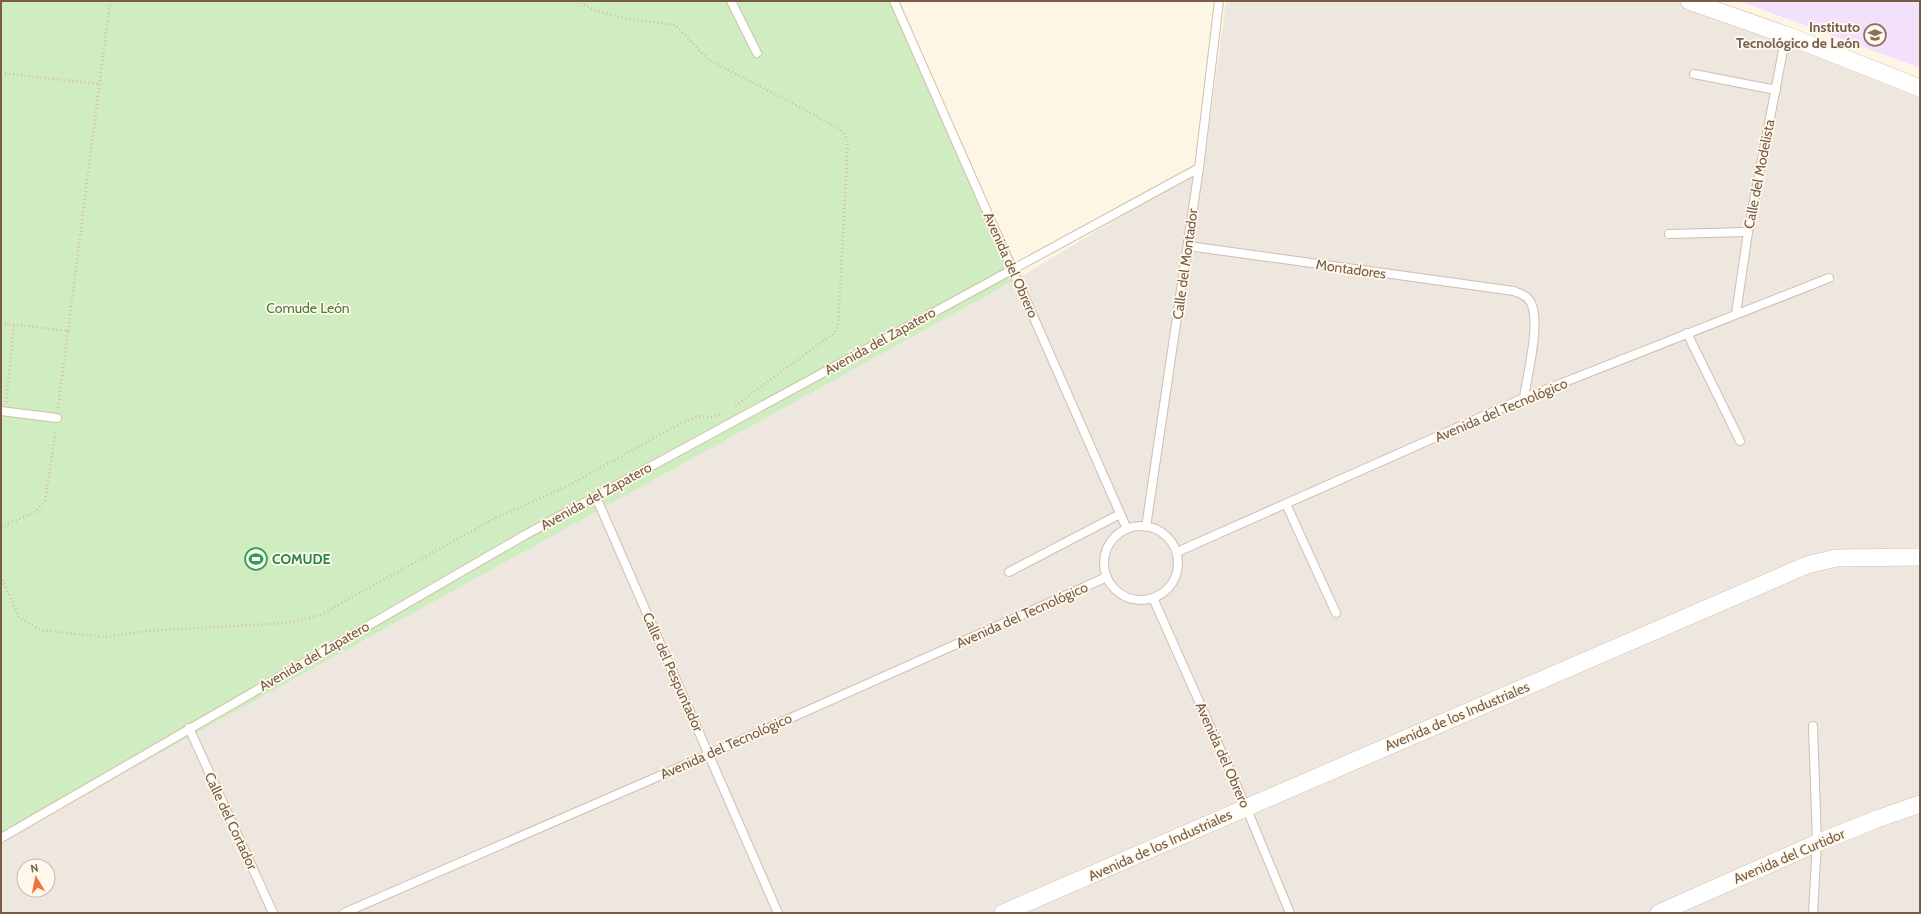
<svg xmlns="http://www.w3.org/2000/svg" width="1921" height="914" font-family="Cabin,sans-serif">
  <rect width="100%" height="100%" fill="#fef6e4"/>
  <path fill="#eee7df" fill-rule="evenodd" d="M 1226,1 L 1684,1 L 1920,97 L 1920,913 L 1,913 L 1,839 L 1022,276 L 1204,166 ZM 24,866 L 48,866 L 48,890 L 24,890 Z"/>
  <polygon fill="#f3e1fb" points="1739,1 1920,1 1920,68"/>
  <polygon fill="#d0edc1" points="1,1 889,1 1022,276 1,841"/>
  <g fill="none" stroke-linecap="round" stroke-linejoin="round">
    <g stroke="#d1bea9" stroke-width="10">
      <g id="service">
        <polyline points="731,1 757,53"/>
        <polyline points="894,1 1127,529"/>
        <polyline points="1694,74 1776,90"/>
        <polyline points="1669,234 1748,232"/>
        <path d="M 1188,246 L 1514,291 C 1521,294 1528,296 1531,303 C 1541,323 1527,375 1524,398"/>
        <polyline points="1736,314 1748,232 1786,35"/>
        <polyline points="1687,333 1740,441"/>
        <polyline points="1,411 57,418"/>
        <polyline points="596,497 778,913"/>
        <polyline points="1286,504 1336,613"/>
        <circle cx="1141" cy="563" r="37"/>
        <polyline points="1146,527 1199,168 1219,1"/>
        <polyline points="1177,552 1524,398 1829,278"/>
        <polyline points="1009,572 1120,514"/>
        <polyline points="1153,598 1246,807 1290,913"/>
        <polyline points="1813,726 1817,843 1813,913"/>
        <polyline points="189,728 273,913"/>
        <polyline points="1,838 525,535 1199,168"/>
        <polyline points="344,913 710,754 1107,577"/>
      </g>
    </g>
    <g stroke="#d1bea9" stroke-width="18">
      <g id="minor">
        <polyline points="1689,1 1786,35 1920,88"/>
        <polyline points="1003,913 1807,565 1836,558 1920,557"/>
        <polyline points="1659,913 1817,843 1877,819 1920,804"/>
      </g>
    </g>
    <g stroke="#dbb99c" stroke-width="2.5" stroke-dasharray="1 3" stroke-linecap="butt">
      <polyline points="577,1 595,10 626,19 675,25 709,60 815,115 842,131 848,141 838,326 835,332 735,406"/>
      <polyline points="1,73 99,84"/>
      <polyline points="1,323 68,331 58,408"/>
      <polyline points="68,331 110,1"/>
      <polyline points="6,402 14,324"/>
      <polyline points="1,527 35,512 45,501 56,429"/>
      <polyline points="1,576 19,617 40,630 106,637 146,631 286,623 320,615 495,518 566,487 674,427 698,416 713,417 722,414"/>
    </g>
    <use href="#service" stroke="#fff" stroke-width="8"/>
    <use href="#minor" stroke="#fff" stroke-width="17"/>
  </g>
  <defs>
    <g id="university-ring" transform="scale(1.15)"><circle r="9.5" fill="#fff9ec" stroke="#8d6e63" stroke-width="1.5"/><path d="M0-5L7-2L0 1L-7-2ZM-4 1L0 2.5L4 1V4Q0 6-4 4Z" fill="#8d6e63"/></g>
    <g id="stadium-ring" transform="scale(1.15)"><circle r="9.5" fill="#fff9ec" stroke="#2e9e5b" stroke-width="1.5"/><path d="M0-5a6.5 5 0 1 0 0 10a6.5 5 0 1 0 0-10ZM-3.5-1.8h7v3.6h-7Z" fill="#2e9e5b"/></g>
  </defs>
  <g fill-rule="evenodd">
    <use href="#university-ring" x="1875" y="35"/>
    <use href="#stadium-ring" x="256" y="559"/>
  </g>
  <g text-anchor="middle" stroke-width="3.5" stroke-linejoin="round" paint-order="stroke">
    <g font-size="14" font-weight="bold" fill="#785e54" stroke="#fff9ec" text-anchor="end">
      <text x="1860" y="32">Instituto<tspan x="1860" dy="16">Tecnológico de León</tspan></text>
    </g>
    <g font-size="14" fill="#795c47" stroke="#fff9ec">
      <text transform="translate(1759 174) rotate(-79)" y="5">Calle del Modelista</text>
      <text transform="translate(1185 264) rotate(-82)" y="5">Calle del Montador</text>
      <text transform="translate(1011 265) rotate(66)" y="5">Avenida del Obrero</text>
      <text transform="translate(1351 269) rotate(8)" y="5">Montadores</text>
      <text transform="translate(880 341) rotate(-29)" y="5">Avenida del Zapatero</text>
      <text transform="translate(1501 410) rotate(-23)" y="5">Avenida del Tecnológico</text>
      <text transform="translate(596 496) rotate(-29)" y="5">Avenida del Zapatero</text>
      <text transform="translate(1022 615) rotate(-24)" y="5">Avenida del Tecnológico</text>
      <text transform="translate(314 656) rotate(-30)" y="5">Avenida del Zapatero</text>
      <text transform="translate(673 672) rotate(66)" y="5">Calle del Pespuntador</text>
      <text transform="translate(1457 716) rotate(-23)" y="5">Avenida de los Industriales</text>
      <text transform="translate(726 746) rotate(-24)" y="5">Avenida del Tecnológico</text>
      <text transform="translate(1223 755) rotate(66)" y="5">Avenida del Obrero</text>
      <text transform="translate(231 821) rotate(65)" y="5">Calle del Cortador</text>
      <text transform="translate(1160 845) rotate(-24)" y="5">Avenida de los Industriales</text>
      <text transform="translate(1789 856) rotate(-23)" y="5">Avenida del Curtidor</text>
    </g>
    <g font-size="14" fill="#4a7a3c" stroke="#fff9ec">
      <text x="308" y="313">Comude León</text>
    </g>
    <g font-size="14" font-weight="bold" fill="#27864d" stroke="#fff9ec" text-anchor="start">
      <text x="272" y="564">COMUDE</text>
    </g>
  </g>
  <rect width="1921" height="914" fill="none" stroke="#795c47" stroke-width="4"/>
  <g transform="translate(36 878) rotate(350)"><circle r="19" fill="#fff9ec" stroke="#c9baaa"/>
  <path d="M0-3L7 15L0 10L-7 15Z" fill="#f27340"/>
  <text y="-6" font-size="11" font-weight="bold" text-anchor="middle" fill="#795c47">N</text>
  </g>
</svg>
